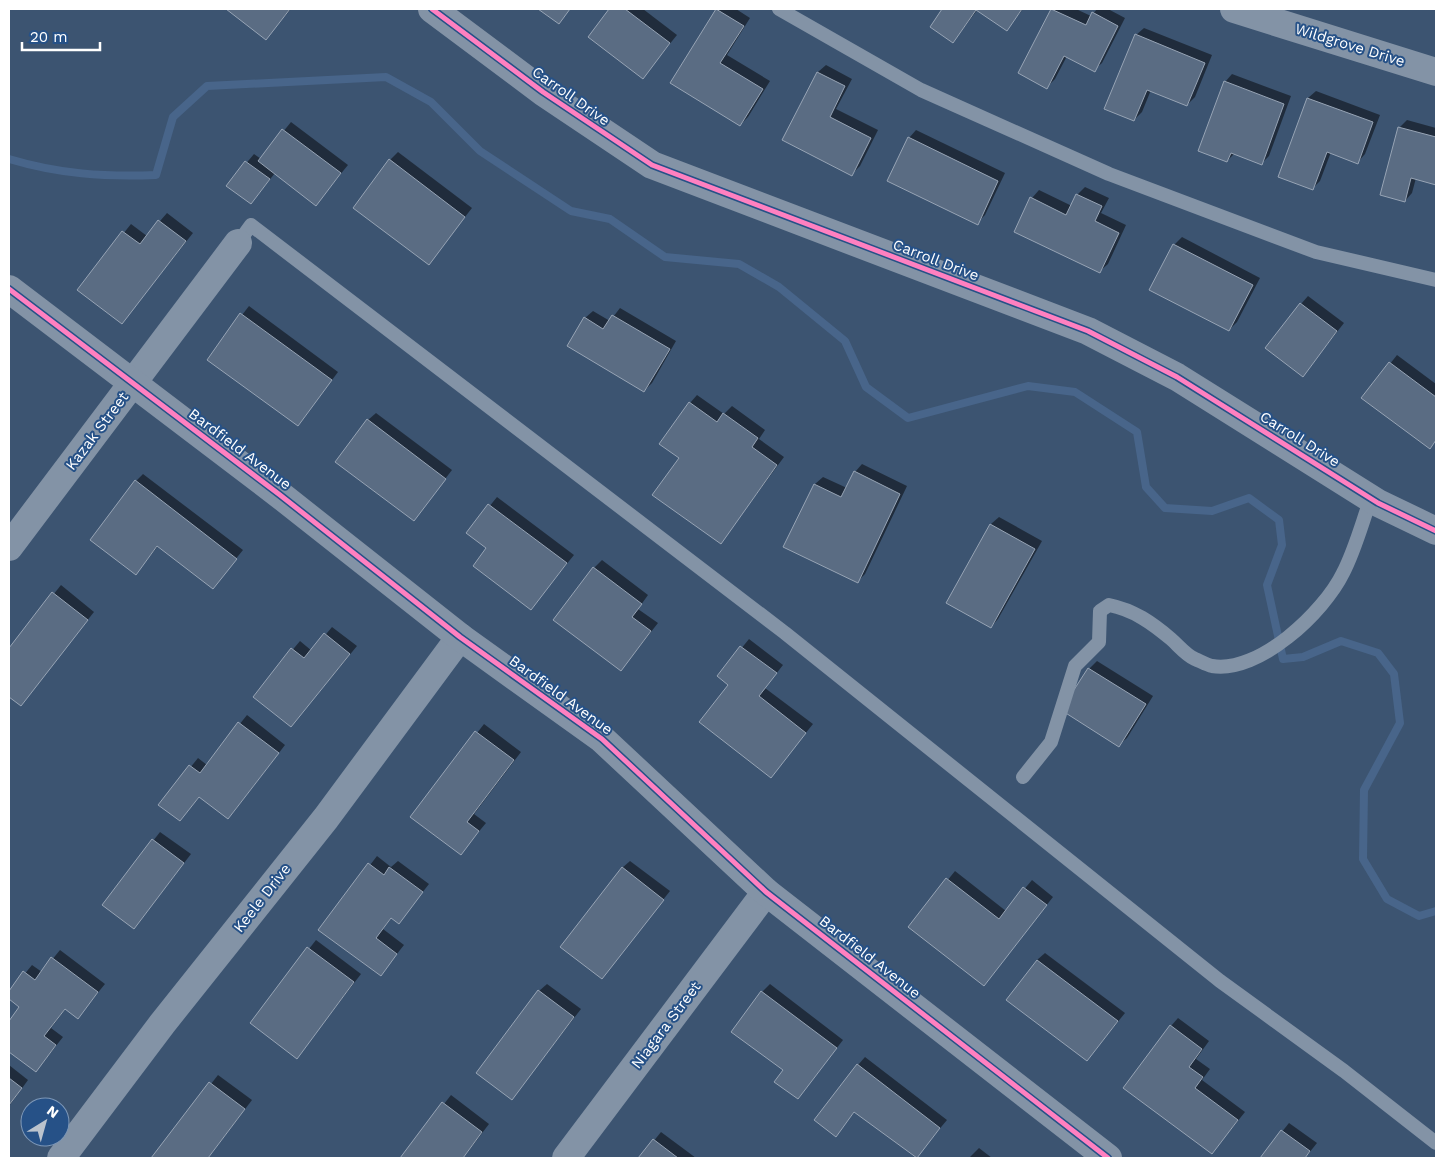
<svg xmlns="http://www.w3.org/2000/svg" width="1445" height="1167" font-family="'Work Sans',sans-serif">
  <rect width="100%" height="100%" fill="#3c5471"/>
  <g fill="#0007">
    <polygon points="228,9 291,9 266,38"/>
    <polygon points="611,9 643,9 677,35 643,77 590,37"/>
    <polygon points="718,9 736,9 750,18 727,55 770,81 748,117 740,125 672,83"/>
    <polygon points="944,9 1023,9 1007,29 978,9 953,42 931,27"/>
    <polygon points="1053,9 1076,9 1091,16 1097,9 1108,9 1125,18 1102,63 1094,70 1067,56 1055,79 1047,87 1020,73"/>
    <polygon points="1144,28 1212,55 1195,97 1187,105 1151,90 1142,112 1134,120 1136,35"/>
    <polygon points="826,65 852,79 836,109 878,130 860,166 852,174 784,140 818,72"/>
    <polygon points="1232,74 1291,96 1269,156 1262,163 1235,153 1227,161 1225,82"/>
    <polygon points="1316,91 1380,115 1365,154 1358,162 1331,152 1320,181 1312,189 1280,176 1308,98"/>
    <polygon points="1407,120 1436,128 1436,183 1416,178 1412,193 1405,201 1399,128"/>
    <polygon points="291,122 348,165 316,204 275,173 251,203 228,185 254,154 261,159"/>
    <polygon points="916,130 1005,173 985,215 977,223 909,138"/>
    <polygon points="398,152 472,208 429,263 390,160"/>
    <polygon points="1085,187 1109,198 1101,213 1126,225 1108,264 1100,271 1032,198 1039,190 1072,206 1077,195"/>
    <polygon points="167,213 193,233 122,322 79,289 131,224 147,236"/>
    <polygon points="1182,237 1260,278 1237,322 1229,330 1174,245"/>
    <polygon points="1308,296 1344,323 1303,375 1301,304"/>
    <polygon points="249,306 338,372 298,425 208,359"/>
    <polygon points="620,308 676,341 652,383 644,391 585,318 593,311 610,321"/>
    <polygon points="1397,355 1436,384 1436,440 1430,447 1363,398"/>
    <polygon points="697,395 724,414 732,406 765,430 759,439 784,457 721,542 680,458 690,403"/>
    <polygon points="376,413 452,470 414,519 368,420"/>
    <polygon points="862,464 907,486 865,574 858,581 785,546 815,484 823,477 847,488 855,472"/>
    <polygon points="143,474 243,550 213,587 158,546 136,573 136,481"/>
    <polygon points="497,497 574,555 531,608 487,548 468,533"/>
    <polygon points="999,517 1042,541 998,619 991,627 947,603 991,524"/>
    <polygon points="602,560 648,595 638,609 658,623 621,670 594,568"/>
    <polygon points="61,585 94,612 20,704 9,695 9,650"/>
    <polygon points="332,627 357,646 291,726 254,696 300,641 312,651"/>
    <polygon points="749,639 783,665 765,688 813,724 771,776 730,684 719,676"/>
    <polygon points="1097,661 1153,696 1127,738 1119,745 1063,710 1089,669"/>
    <polygon points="247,715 285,745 235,810 228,818 200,796 180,820 160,805 198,758 207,765"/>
    <polygon points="484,724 521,752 474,814 486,823 461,853 412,817"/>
    <polygon points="160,832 191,854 134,928 103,905"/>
    <polygon points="377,856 391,867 398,861 429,884 399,922 392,917 383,929 404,945 381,974 320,930"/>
    <polygon points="630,861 670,891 602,977 622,868"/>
    <polygon points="955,871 1006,911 1032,880 1053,897 984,984 910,927"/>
    <polygon points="316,940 361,974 297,1057 251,1023"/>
    <polygon points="60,950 105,984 78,1017 66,1008 51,1028 63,1037 36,1071 9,1050 9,1023 21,1007 9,998 9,993 32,965 42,972"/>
    <polygon points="1045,953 1125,1013 1087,1060 1037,960"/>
    <polygon points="547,984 581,1009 512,1098 539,991"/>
    <polygon points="770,984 843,1040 798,1098 784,1070 762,992"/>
    <polygon points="1178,1018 1209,1041 1196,1059 1210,1069 1202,1080 1245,1112 1212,1153 1171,1026"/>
    <polygon points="865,1057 947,1120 916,1157 855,1111 836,1135 858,1065"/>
    <polygon points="9,1065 28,1080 9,1106"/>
    <polygon points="218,1075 252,1100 208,1158 153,1158"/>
    <polygon points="451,1095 489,1124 463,1158 402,1158"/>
    <polygon points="1289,1123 1317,1143 1305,1158 1261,1158"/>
    <polygon points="661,1132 696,1158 640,1158"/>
    <polygon points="979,1148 992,1158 969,1158"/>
  </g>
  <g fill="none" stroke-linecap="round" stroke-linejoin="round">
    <path stroke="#48658a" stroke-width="8" d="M 9,159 C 59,174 104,177 156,175 L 173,117 L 207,86 L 386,77 L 431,102 L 480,151 L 571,211 L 610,219 L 665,257 L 739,264 L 779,287 L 845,341 L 866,387 L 908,418 L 1028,386 L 1075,392 L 1137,432 L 1146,487 L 1165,508 L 1212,511 L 1249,498 L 1279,520 L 1282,545 L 1267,585 L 1283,659 L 1303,657 L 1341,641 L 1378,653 L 1394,674 L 1400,723 L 1364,790 L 1363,859 L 1387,899 L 1419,916 L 1436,911"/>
  </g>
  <g fill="#5a6c83" stroke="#97a4b5">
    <polygon points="226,9 290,9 266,40"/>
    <polygon points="538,9 570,9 559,24"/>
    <polygon points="609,9 625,9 670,43 643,79 588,37"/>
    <polygon points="716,9 744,26 720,63 763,89 740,126 670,83"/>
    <polygon points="942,9 1022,9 1007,31 976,10 953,43 930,27"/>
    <polygon points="1051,9 1086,25 1092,12 1118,26 1095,72 1064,56 1047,89 1018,73"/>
    <polygon points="1135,34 1205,63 1187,106 1147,90 1134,121 1104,109"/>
    <polygon points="817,72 845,86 830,117 871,138 852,176 782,140"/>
    <polygon points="1224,81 1284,104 1262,165 1231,153 1227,162 1198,151"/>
    <polygon points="1307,98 1373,122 1358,164 1327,152 1313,190 1278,177"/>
    <polygon points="1398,127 1436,137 1436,185 1411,178 1405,202 1380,195"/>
    <polygon points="282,129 341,173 316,206 258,161"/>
    <polygon points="908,137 998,181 978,225 887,181"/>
    <polygon points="389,159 465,217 429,265 353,208"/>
    <polygon points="245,161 270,179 251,204 226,186"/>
    <polygon points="1076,194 1102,206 1095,221 1119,233 1100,273 1014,232 1030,197 1066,215"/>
    <polygon points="158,220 186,241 122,324 77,290 122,231 140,244"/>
    <polygon points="1173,244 1253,285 1229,331 1149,290"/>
    <polygon points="1300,303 1337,331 1303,377 1265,348"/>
    <polygon points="240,313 332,380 298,426 207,360"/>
    <polygon points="612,315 670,349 644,392 567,346 584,317 603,329"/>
    <polygon points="1389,362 1436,397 1436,440 1430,449 1361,398"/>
    <polygon points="689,402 717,422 723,413 758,438 752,447 777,465 721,544 652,495 679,458 659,444"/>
    <polygon points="367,419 446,479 414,521 335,462"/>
    <polygon points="854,471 900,494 858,583 783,547 814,484 841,497"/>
    <polygon points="135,480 237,559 213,589 157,546 136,575 90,540"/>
    <polygon points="488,504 567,563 531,610 473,566 486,548 466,533"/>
    <polygon points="990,524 1035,549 991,628 946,603"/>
    <polygon points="593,567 642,604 632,617 651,631 621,671 553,620"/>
    <polygon points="52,592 88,620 21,706 9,697 9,648"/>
    <polygon points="324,633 350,654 291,727 253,697 291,648 304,658"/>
    <polygon points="740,646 777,673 759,696 806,733 771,778 699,722 728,685 717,676"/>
    <polygon points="1088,668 1146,704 1119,747 1061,710"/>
    <polygon points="238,722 279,753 228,819 199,797 180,821 158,805 189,765 200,773"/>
    <polygon points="475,731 514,760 467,822 479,831 461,855 410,817"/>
    <polygon points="152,839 184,863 134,929 102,905"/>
    <polygon points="368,863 384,875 389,867 423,892 399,924 391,918 376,938 397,954 381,976 318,930"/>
    <polygon points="622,867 664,900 602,979 560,947"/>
    <polygon points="946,878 999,919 1023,887 1047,905 984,986 908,927"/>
    <polygon points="307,947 354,982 297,1059 250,1023"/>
    <polygon points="51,957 98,992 78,1019 65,1009 44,1036 56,1045 36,1072 9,1052 9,1021 19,1007 9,999 9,991 23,971 35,980"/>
    <polygon points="1037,960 1118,1021 1087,1061 1006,1000"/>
    <polygon points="538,990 574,1017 512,1100 476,1073"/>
    <polygon points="761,991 837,1048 798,1099 774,1082 783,1070 731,1032"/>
    <polygon points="1170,1025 1202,1049 1189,1067 1203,1077 1195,1088 1238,1120 1212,1154 1123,1088"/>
    <polygon points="857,1064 940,1128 917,1158 854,1112 836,1137 814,1120"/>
    <polygon points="9,1078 22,1088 9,1105"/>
    <polygon points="209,1082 245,1109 208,1158 151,1158"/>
    <polygon points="442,1102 482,1132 463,1158 400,1158"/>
    <polygon points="1281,1130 1310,1151 1305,1158 1260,1158"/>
    <polygon points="653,1139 678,1158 638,1158"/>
  </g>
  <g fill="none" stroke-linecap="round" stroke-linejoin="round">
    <g stroke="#8393a6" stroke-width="14">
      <polyline points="779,9 921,90 1109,174 1316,252 1436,280"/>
      <polyline points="238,243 251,225 785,633 1220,981 1344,1071 1436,1143"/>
      <path d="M 1023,777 L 1051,742 L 1075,666 L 1099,642 L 1100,611 L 1109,605 C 1134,610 1152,623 1171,639 C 1179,646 1186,655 1195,659 C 1200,661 1207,665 1212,666 C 1259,674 1324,612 1343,573 C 1355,550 1362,523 1371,498"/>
    </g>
    <g stroke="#8393a6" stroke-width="28">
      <polyline points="432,9 543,92 652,165 1088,331 1177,377 1378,503 1436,531"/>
      <polyline points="1234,9 1436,72"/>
      <polyline points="9,547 238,243"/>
      <polyline points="61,1158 162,1024 326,818 460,637"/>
      <polyline points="566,1158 766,892"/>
    </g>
    <polyline stroke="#8393a6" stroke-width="28" points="9,289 280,495 460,637 602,739 766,892 1108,1158"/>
    <g stroke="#265187" stroke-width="8">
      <g id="cycleway">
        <polyline points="432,9 543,92 652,165 1088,331 1177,377 1378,503 1436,531"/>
        <polyline points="9,289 280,495 460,637 602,739 766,892 1108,1158"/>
      </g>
    </g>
    <use href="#cycleway" stroke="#ff80c0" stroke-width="5"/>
  </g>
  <g text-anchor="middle" stroke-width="4" stroke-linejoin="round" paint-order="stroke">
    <g font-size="15" fill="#fff" stroke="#265187">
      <text transform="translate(1350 45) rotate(17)" y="5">Wildgrove Drive</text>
      <text transform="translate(571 96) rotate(35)" y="5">Carroll Drive</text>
      <text transform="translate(936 260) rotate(21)" y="5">Carroll Drive</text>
      <text transform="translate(97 431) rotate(-53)" y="5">Kazak Street</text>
      <text transform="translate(1300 439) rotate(32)" y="5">Carroll Drive</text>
      <text transform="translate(240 449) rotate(37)" y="5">Bardfield Avenue</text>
      <text transform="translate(561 695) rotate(36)" y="5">Bardfield Avenue</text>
      <text transform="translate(262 898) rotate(-52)" y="5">Keele Drive</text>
      <text transform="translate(870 957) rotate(38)" y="5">Bardfield Avenue</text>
      <text transform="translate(666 1025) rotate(-53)" y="5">Niagara Street</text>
    </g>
  </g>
  <rect width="1445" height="1167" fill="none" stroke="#ffffff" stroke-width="20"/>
  <g transform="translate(45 1122) rotate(37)"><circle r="24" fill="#265187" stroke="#7d97b7"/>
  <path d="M0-4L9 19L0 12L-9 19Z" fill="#bbc3cd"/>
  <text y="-8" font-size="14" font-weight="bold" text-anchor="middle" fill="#ffffff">N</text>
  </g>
  <path d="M22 42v8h78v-8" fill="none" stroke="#ffffff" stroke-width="2.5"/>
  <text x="30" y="42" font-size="15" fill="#ffffff" stroke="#265187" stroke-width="4" paint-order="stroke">20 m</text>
</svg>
